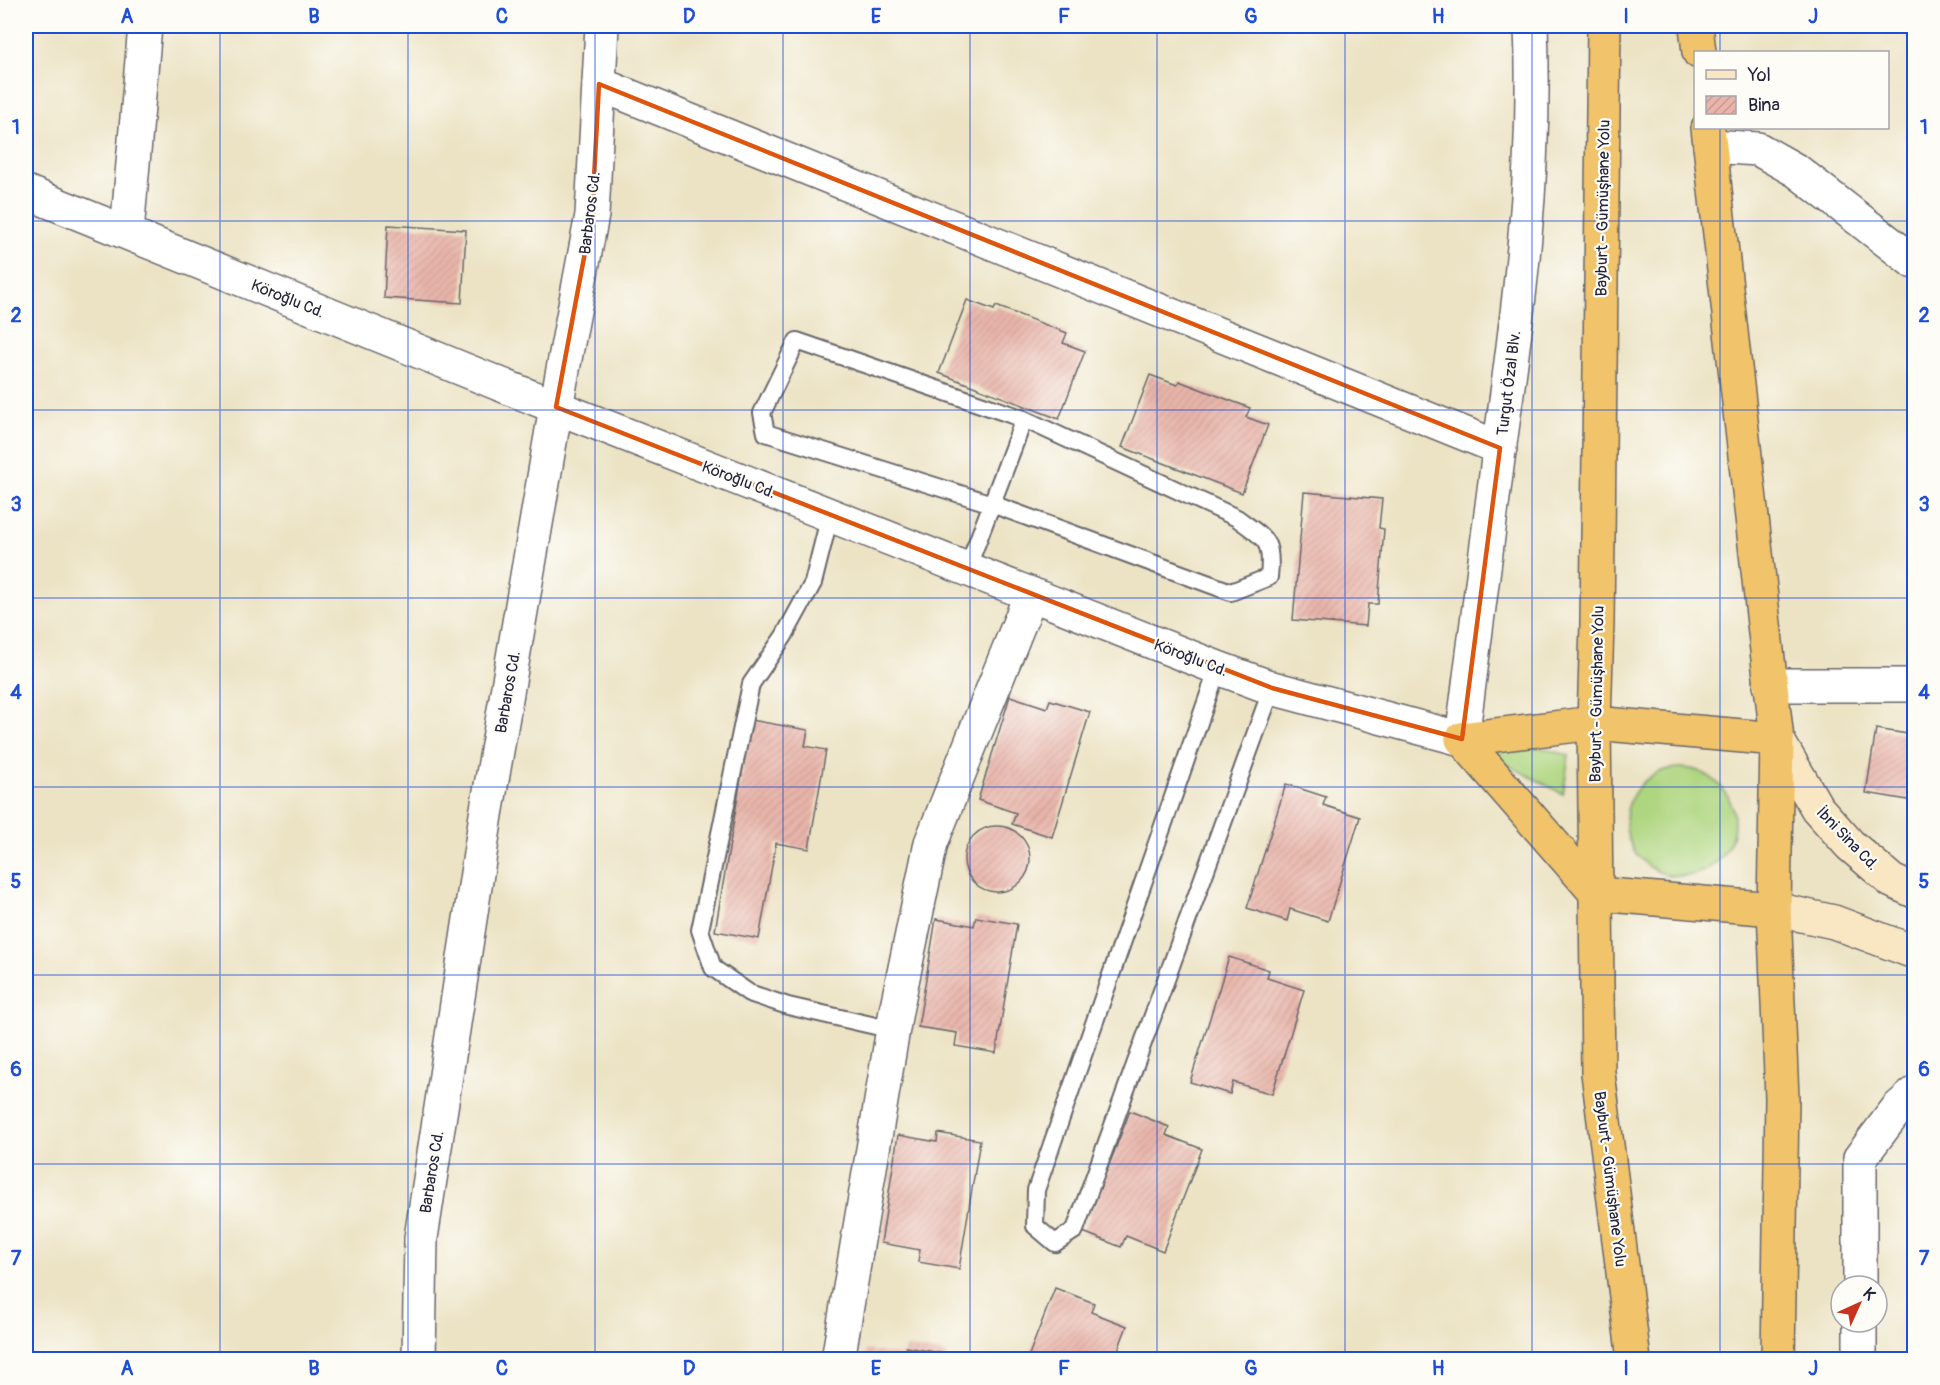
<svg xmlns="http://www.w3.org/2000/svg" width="1940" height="1385" font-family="Pangolin,sans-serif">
  <defs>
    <pattern id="building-hatch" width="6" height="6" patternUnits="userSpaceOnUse" patternTransform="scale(1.5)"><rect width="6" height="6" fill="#e9b5aa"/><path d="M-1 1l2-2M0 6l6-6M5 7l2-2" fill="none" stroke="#c89b93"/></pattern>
  </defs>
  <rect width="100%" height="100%" fill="#fdfcf7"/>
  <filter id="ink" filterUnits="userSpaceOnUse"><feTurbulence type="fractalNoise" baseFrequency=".0167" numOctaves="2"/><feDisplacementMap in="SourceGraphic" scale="12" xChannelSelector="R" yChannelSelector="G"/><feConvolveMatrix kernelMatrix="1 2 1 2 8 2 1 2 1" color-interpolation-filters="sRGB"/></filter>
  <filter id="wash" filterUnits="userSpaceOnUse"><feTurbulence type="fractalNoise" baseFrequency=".008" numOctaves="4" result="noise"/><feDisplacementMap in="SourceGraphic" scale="24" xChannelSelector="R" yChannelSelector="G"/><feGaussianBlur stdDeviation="1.35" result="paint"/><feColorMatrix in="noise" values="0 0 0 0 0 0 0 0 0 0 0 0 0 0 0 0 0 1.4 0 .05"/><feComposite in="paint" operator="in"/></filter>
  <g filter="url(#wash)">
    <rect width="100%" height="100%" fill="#ece3c4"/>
    <g fill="#aed57f" stroke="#687c5d" stroke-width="1.5">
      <polygon points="1496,737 1569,755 1563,794 1489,755"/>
      <circle cx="1680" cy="822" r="54"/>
    </g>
    <g id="blocks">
      <g fill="url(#building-hatch)">
        <polygon points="388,225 466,230 462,303 384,298"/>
        <polygon points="967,300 994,310 996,306 1067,333 1063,343 1085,351 1059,419 939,373"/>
        <polygon points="1150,375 1177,385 1179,381 1250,408 1246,417 1268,425 1242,493 1122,447"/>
        <polygon points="1304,492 1382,499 1379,528 1384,529 1378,604 1368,604 1366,626 1293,620"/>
        <polygon points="1010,696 1047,708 1050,700 1090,712 1052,837 1012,824 1016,813 978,800"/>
        <polygon points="751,720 808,730 805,746 826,750 809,849 776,843 759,939 715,931"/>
        <polygon points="1876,729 1914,735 1914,801 1866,793"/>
        <polygon points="1286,784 1326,797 1323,805 1360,817 1328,921 1290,909 1287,921 1247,908"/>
        <circle cx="997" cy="859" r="33"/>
        <polygon points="976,917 1017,924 996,1053 955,1046 957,1033 918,1027 936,919 974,926"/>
        <polygon points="1229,957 1269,970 1267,978 1304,990 1272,1094 1233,1082 1230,1094 1190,1082"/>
        <polygon points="1130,1111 1169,1127 1166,1135 1202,1149 1163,1251 1126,1236 1121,1247 1083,1232"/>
        <polygon points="938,1133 980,1140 959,1269 918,1262 920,1250 881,1243 898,1135 937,1142"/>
        <polygon points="1055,1288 1094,1303 1091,1312 1127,1326 1114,1360 1027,1360"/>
        <polygon points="906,1347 947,1354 946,1360 864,1360 866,1350 904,1356"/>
      </g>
    </g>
  </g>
  <g filter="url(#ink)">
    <use href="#blocks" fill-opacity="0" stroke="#69666b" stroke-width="1.5"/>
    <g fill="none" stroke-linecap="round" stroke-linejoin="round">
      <g stroke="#69666b" stroke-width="20">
        <g id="service">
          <path d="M 797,341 L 1024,419 L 1237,518 C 1265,539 1273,539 1269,577 L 1231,592 L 992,504 L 766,433 L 762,413 Z"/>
          <polyline points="830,515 813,583 784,636 751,684 700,930 713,968 749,993 788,1006 893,1030"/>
          <polyline points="967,569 1024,419"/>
          <polyline points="1218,668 1036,1190 1035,1226 1055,1243 1075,1230 1272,688"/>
        </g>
      </g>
      <g stroke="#69666b" stroke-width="36">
        <g id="minor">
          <polyline points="599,84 1500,448"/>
          <polyline points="1710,146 1758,149 1797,171 1914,262"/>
          <path d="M 26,192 L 556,407 L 1218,668 L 1272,688 L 1462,739 C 1474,643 1486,547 1499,451 C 1519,310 1537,168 1531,26"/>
          <polyline points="127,232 145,26"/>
          <polyline points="1770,685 1914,685"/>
          <polyline points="1860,1286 1860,1158 1898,1108 1914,1094"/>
          <polyline points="419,1360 421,1238 486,815 556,407 592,215 602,26"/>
          <polyline points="838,1360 896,1011 931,843 1031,594"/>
          <polyline points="1860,1360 1860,1322"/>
        </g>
      </g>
      <g stroke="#69666b" stroke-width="36">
        <g id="secondary">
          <polyline points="1777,739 1817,808 1850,845 1892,881 1914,891"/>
          <polyline points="1774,909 1834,922 1914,952"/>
        </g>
      </g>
      <g stroke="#69666b" stroke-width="36">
        <g id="trunk">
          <polyline points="1604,26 1597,624 1594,723 1598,1073 1634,1360"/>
          <polyline points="1696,26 1699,52"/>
          <polyline points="1708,128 1777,739 1774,909 1782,1098 1778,1360"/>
          <polyline points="1462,739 1597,894 1774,909"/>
          <polyline points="1462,739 1594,723 1777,739"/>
        </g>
      </g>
      <use href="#service" stroke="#fff" stroke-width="16"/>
      <use href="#minor" stroke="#fff" stroke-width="33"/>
      <use href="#secondary" stroke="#f9e7c3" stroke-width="33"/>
      <use href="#trunk" stroke="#f1c36a" stroke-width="33"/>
    </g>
  </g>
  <path fill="none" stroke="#de560e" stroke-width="4.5" stroke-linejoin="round" d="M 599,84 L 1500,448 L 1462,739 L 1272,688 L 556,407 L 592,215 Z"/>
  <path fill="none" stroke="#1d4ed8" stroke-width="1.5" stroke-opacity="0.55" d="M 220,26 L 220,1360M 408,26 L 408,1360M 595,26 L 595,1360M 783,26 L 783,1360M 970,26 L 970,1360M 1157,26 L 1157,1360M 1345,26 L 1345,1360M 1532,26 L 1532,1360M 1720,26 L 1720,52M 1720,128 L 1720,1360M 26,221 L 1914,221M 26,410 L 1914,410M 26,598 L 1914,598M 26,787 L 1914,787M 26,975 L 1914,975M 26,1164 L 1914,1164"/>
  <g text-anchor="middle" stroke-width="4.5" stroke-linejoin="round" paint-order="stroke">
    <g font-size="16" fill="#22223b" stroke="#fdfcf7">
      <text transform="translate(1602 208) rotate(-89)" y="6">Bayburt - Gümüşhane Yolu</text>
      <text transform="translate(589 213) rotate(-83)" y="6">Barbaros Cd.</text>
      <text transform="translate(288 298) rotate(22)" y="6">Köroğlu Cd.</text>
      <text transform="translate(1508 383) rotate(-83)" y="6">Turgut Özal Blv.</text>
      <text transform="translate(739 479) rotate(21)" y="6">Köroğlu Cd.</text>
      <text transform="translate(1191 657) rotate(21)" y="6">Köroğlu Cd.</text>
      <text transform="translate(507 692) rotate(-80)" y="6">Barbaros Cd.</text>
      <text transform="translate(1596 694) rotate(-89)" y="6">Bayburt - Gümüşhane Yolu</text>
      <text transform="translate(1848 838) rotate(46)" y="6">İbni Sina Cd.</text>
      <text transform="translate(431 1172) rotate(-81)" y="6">Barbaros Cd.</text>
      <text transform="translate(1611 1179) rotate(83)" y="6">Bayburt - Gümüşhane Yolu</text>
    </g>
  </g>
  <rect width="1940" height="1385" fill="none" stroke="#fdfcf7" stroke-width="66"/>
  <rect x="1694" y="51" width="195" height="78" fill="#fdfcf7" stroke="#a5a5ac" stroke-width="1.5"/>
  <rect x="1706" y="70" width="30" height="9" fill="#f9e7c3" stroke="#a5a5ac" stroke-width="1.5"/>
  <text x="1748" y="81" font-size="18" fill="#22223b">Yol</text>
  <rect x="1706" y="96" width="30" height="18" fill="url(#building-hatch)" stroke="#a5a5ac" stroke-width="1.5"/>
  <text x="1748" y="111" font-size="18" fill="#22223b">Bina</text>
  <g transform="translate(1859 1304) rotate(45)"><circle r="28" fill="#fdfcf7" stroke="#a5a5ac" stroke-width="1.5"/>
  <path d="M0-4.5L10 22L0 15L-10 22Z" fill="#c8321e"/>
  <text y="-9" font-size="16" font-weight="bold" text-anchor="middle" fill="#22223b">K</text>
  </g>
  <rect x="33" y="33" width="1874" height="1319" fill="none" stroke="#1d4ed8" stroke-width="2"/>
  <g font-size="20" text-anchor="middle" font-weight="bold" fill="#1d4ed8">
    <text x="127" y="23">A</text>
    <text x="314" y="23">B</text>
    <text x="502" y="23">C</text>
    <text x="689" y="23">D</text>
    <text x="876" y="23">E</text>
    <text x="1064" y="23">F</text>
    <text x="1251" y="23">G</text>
    <text x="1438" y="23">H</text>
    <text x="1626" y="23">I</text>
    <text x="1813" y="23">J</text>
    <text x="16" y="134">1</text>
    <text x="1924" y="134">1</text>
    <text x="16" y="322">2</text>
    <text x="1924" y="322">2</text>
    <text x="16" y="511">3</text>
    <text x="1924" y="511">3</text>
    <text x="16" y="699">4</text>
    <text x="1924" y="699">4</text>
    <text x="16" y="888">5</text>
    <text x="1924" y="888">5</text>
    <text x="16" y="1076">6</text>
    <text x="1924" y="1076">6</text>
    <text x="16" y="1265">7</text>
    <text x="1924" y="1265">7</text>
    <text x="127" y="1375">A</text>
    <text x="314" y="1375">B</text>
    <text x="502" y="1375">C</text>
    <text x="689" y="1375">D</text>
    <text x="876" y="1375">E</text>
    <text x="1064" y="1375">F</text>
    <text x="1251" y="1375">G</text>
    <text x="1438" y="1375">H</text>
    <text x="1626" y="1375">I</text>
    <text x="1813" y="1375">J</text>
  </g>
</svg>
